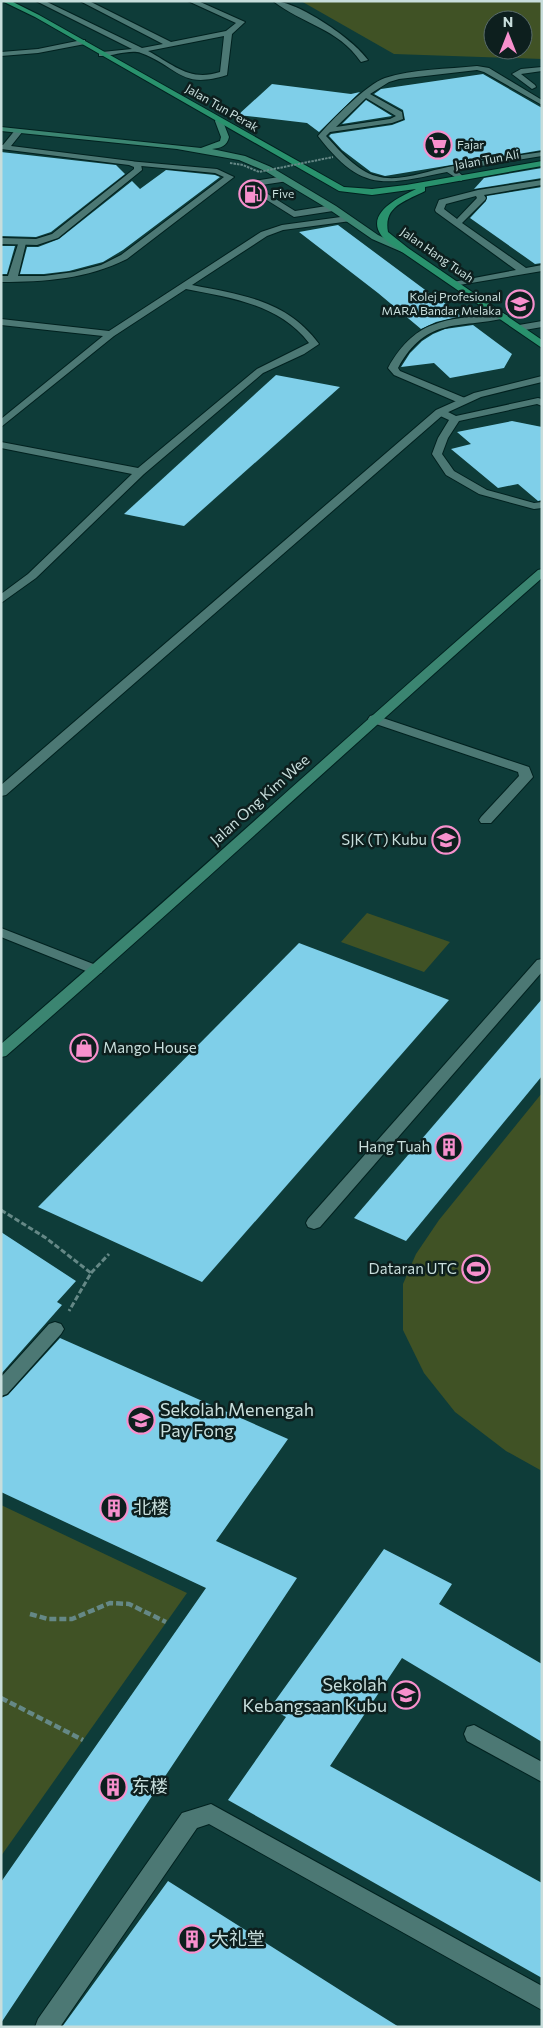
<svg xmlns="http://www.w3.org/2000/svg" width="543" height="2028" font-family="Commissioner,'Noto Sans SC',sans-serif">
  <rect width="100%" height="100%" fill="#0e3c39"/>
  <g fill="#405225" fill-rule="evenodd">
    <path d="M 301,1 L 542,1 L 542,59 L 394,54 ZM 493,20 L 523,20 L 523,50 L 493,50 Z"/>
    <polygon points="367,913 450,942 424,972 341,942"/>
    <polygon points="542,1093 542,1471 506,1451 455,1412 424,1373 403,1330 403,1284 416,1254 439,1220"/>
    <polygon points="1,1505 187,1593 1,1856"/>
  </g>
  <g fill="#7fcfe9">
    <polygon points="483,74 542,108 542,150 385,176 371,172 342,150 329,136 331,134 392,125 405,120 403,110 374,94 381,89"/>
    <polygon points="272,84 351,94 360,92 319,132 307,123 238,115"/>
    <polygon points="366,100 392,116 342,124"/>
    <polygon points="1,152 116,165 125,174 51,232 36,237 1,236"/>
    <polygon points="542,168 542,178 474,189 484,178"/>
    <polygon points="166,170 215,175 220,177 123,250 103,262 69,271 44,274 20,274 27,247 38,247 59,239 132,181 140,189"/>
    <polygon points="542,187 542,263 535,264 470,218 486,201 487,196"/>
    <polygon points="338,225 436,298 438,298 461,316 436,322 421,329 378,293 299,232"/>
    <polygon points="1,246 15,246 7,274 1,274"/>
    <polygon points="473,325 512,354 504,368 450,378 434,363 401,367 410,353 422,341 433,334 445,329"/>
    <polygon points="276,375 340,387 184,526 124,514"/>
    <polygon points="512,421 542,427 542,500 538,501 518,484 498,488 451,449 471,444 457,432"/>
    <polygon points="299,943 449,1000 202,1282 38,1207"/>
    <polygon points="542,999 542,1076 406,1241 354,1218"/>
    <polygon points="1,1232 76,1281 57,1302 62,1305 1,1374"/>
    <polygon points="60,1338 288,1439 216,1541 297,1578 1,2023 1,1882 206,1588 1,1492 1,1398 8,1395"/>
    <polygon points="384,1549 452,1584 439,1604 542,1664 542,1742 402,1658 330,1766 542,1883 542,1978 228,1800 286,1717 270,1708"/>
    <polygon points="168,1881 351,1997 399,2027 62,2027"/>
  </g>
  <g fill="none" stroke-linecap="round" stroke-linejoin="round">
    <g stroke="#00211f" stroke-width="2">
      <g id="lane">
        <path d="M 36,1 L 45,1 L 142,48 L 163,44 L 80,1 L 89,1 L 171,42 L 226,31 L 236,23 L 188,1 L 198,1 L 245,22 L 232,34 L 227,75 C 180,90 179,67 141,53 C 129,49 112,57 99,56 L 99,52 L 102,52 L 132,49 ZM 224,36 L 220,72 C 190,82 174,65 148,51 Z"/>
        <path d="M 477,66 L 489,68 L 542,100 L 542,105 L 484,72 L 477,70 L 399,79 L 389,82 L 370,94 L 402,112 L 403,119 L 392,123 L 330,132 L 326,136 C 340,151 357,171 376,176 C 399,183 426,171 448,167 C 479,161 510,157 542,152 L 542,156 L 456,170 L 465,178 L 461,181 L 447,172 C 384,185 362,193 318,136 C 331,121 367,84 385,78 C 412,69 448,69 477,66 ZM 366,98 L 396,116 L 390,119 L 336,127 Z"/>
        <polygon points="542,67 542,71 521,74 535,85 536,87 532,89 512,74 521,69"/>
        <path d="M 128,161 L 217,169 L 234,177 L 127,259 C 87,279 45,282 1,282 L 1,276 L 8,276 L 19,241 L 22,240 L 26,243 L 18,276 L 44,276 L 74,272 L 101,265 L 121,255 L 224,177 L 215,173 L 131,165 L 127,163 Z"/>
        <polygon points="285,176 289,179 288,181 255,186 295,211 333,205 337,208 333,211 294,217 243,185 247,182"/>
        <path d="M 542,180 L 542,185 L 484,195 L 486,198 L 485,200 L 462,223 L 526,268 L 542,265 L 542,271 L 453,286 L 453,282 L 516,270 L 436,212 L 435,210 L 439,200 L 478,190 ZM 476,196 L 477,198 L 457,219 L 444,209 L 446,204 Z"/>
        <path d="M 503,313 L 508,316 L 506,318 C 458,329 427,316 398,368 L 400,371 L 465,398 L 465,402 L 457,402 L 394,375 L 388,368 C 417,316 449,320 503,313 Z"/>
        <polygon points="542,321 542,327 519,331 514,328 519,325"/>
        <polygon points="538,398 542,399 542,406 537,404 459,421 448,438 442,454 454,471 487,490 534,503 542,502 542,508 534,509 479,494 446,475 432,454 438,438 449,420 436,414 436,410 444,410 456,416"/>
        <polygon points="374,715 529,767 533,777 491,823 481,823 479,820 481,817 519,776 518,772 370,722 368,719 370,716"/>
        <polygon points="542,959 542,972 320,1227 314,1229 308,1227 306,1223 308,1219 537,960"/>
        <polygon points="55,1322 61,1324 64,1329 61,1334 7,1394 1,1396 1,1377 49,1324"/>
        <polygon points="474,1725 542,1762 542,1782 467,1741 464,1734 467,1727"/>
        <polygon points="211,1804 542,1986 542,2010 209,1824 197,1828 60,2027 35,2027 38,2019 182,1813"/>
      </g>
    </g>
    <g stroke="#00211f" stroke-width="2">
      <g id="street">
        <path d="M 273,1 C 298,1 353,39 368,60 L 361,62 C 338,28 302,24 273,1 Z"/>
        <polygon points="82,40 85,40 85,44 38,53 1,56 1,52 38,49"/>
        <polygon points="16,129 23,131 11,146 131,161 141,164 142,170 58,238 37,245 1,244 1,238 36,239 52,234 134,169 134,167 129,165 1,149 1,145 3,145"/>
        <path d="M 348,216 L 352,219 L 351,221 L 283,230 L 267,236 L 192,285 C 242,295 287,300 319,344 L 304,354 L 263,373 L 144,474 L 36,578 L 1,603 L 1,594 L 28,574 L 132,474 L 1,448 L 1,442 L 138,468 L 257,369 L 309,343 C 279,304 231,298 186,289 L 114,336 L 1,427 L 1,419 L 103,336 L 1,325 L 1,319 L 109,331 L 261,232 L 282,225 Z"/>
        <polygon points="542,376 542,382 481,397 444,414 6,795 1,796 1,785 436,410 474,393"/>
        <polygon points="1,928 101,967 103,970 101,973 91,973 1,937"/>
      </g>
    </g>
    <g stroke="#00211f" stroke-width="2">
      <g id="secondary">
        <path d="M 216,119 L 222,119 L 229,137 C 227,146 221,148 212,149 L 245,156 L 271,167 L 336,206 L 378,235 L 409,250 L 405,253 L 402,252 L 372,239 L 330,210 L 265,171 L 239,160 L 177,149 L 1,131 L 1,127 L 201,148 L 220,141 L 221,137 L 215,121 Z"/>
        <path d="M 542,569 L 542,578 C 362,736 187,899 6,1056 L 1,1057 L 1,1044 C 182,888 358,726 538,570 Z"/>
      </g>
    </g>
    <g stroke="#00211f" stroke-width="2">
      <path id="primary" d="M 2,1 L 11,1 L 39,15 L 344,187 L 372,189 L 406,185 L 542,161 L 542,166 L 425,187 L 425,191 C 406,201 383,206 388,232 L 408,248 L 542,340 L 542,348 L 402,252 C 395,247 385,241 381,235 C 365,212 402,196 416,189 L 372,195 L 339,191 L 35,17 Z"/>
    </g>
    <g stroke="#658886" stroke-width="3" stroke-dasharray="5.5 2.5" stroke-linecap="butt">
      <polyline points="1,1210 46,1238 91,1273 69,1311"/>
      <polyline points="91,1273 109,1254"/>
    </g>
    <g stroke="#658886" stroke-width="4.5" stroke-dasharray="7 3" stroke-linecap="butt">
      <polyline points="30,1614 48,1619 72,1619 110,1603 129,1604 166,1622"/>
      <polyline points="1,1698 83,1740"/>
    </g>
    <use href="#lane" fill="#4c7874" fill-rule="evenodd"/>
    <use href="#street" fill="#4c7874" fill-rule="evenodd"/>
    <use href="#secondary" fill="#3b8571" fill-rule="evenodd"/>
    <use href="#primary" fill="#29926d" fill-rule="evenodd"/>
    <polyline stroke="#658886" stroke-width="2" stroke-dasharray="2.5 1" stroke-linecap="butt" points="230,163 243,165 259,172 333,157"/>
  </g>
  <defs>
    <g id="supermarket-ring" transform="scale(1.4375)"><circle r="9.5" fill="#0d1f1e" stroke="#f790cd" stroke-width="1.5"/><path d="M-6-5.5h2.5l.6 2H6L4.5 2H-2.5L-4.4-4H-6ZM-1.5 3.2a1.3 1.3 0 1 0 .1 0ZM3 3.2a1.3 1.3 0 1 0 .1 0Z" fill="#f790cd"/></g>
    <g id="fuel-ring" transform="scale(1.4375)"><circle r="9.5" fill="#0d1f1e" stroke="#f790cd" stroke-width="1.5"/><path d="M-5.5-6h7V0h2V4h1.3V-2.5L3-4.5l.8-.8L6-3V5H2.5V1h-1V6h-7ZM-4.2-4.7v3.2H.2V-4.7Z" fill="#f790cd"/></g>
    <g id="university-ring" transform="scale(1.4375)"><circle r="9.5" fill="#0d1f1e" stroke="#f790cd" stroke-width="1.5"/><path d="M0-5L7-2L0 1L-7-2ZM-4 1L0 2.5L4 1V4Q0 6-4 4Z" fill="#f790cd"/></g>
    <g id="school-ring" transform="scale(1.4375)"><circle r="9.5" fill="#0d1f1e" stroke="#f790cd" stroke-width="1.5"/><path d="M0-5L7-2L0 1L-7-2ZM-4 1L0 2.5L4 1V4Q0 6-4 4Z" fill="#f790cd"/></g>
    <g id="shop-ring" transform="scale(1.4375)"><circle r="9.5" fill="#0d1f1e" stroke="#f790cd" stroke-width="1.5"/><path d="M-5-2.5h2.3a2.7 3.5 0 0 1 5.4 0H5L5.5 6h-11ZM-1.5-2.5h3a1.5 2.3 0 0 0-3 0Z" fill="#f790cd"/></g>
    <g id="building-ring" transform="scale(1.4375)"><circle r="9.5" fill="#0d1f1e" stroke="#f790cd" stroke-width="1.5"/><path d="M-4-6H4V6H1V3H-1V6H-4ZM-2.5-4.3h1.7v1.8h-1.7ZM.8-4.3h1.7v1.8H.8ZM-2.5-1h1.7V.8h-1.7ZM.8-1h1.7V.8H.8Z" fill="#f790cd"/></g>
    <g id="stadium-ring" transform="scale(1.4375)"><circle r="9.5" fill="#0d1f1e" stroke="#f790cd" stroke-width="1.5"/><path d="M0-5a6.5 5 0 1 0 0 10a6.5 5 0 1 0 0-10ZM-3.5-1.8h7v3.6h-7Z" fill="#f790cd"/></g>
  </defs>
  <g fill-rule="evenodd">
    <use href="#supermarket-ring" x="438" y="145"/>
    <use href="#fuel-ring" x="253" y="194"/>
    <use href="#university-ring" x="520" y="304"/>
    <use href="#school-ring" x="446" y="840"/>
    <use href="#shop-ring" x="84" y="1048"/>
    <use href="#building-ring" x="449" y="1147"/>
    <use href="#stadium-ring" x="476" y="1269"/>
    <use href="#school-ring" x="141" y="1420"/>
    <use href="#building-ring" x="114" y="1508"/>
    <use href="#school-ring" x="406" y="1695"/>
    <use href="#building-ring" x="113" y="1787"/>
    <use href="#building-ring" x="192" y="1939"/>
  </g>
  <g text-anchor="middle" stroke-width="5" stroke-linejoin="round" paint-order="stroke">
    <g font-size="12" fill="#c8dedc" stroke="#0d1f1e">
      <text transform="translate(222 108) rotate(30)" y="4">Jalan Tun Perak</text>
      <text transform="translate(487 160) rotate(-10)" y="4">Jalan Tun Ali</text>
      <text transform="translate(437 255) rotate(35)" y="4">Jalan Hang Tuah</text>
    </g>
    <g font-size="12" fill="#c8dedc" stroke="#0d1f1e" text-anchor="start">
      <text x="457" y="149">Fajar</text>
      <text x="272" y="198">Five</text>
      <text x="501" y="301" text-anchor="end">Kolej Profesional<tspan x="501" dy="14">MARA Bandar Melaka</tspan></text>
    </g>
    <g font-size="15" fill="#c8dedc" stroke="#0d1f1e">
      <text transform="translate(260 800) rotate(-42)" y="5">Jalan Ong Kim Wee</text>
    </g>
    <g font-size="15" fill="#c8dedc" stroke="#0d1f1e" text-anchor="end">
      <text x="427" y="845">SJK (T) Kubu</text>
      <text x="103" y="1053" text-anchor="start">Mango House</text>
      <text x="430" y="1152">Hang Tuah</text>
      <text x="457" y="1274">Dataran UTC</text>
    </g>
    <g font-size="18" fill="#c8dedc" stroke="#0d1f1e" text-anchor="start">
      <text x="160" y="1416">Sekolah Menengah<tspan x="160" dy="21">Pay Fong</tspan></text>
      <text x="133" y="1514">北楼</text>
      <text x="387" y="1691" text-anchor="end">Sekolah<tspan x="387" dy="21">Kebangsaan Kubu</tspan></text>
      <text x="132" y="1793">东楼</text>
      <text x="211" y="1945">大礼堂</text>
    </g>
  </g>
  <rect width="543" height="2028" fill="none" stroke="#c8dedc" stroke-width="5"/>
  <g transform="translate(508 35)"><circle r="24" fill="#0d1f1e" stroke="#586b6a"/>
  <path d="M0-4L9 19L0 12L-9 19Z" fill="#f790cd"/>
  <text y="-8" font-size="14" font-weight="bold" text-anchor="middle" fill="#c8dedc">N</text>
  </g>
</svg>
